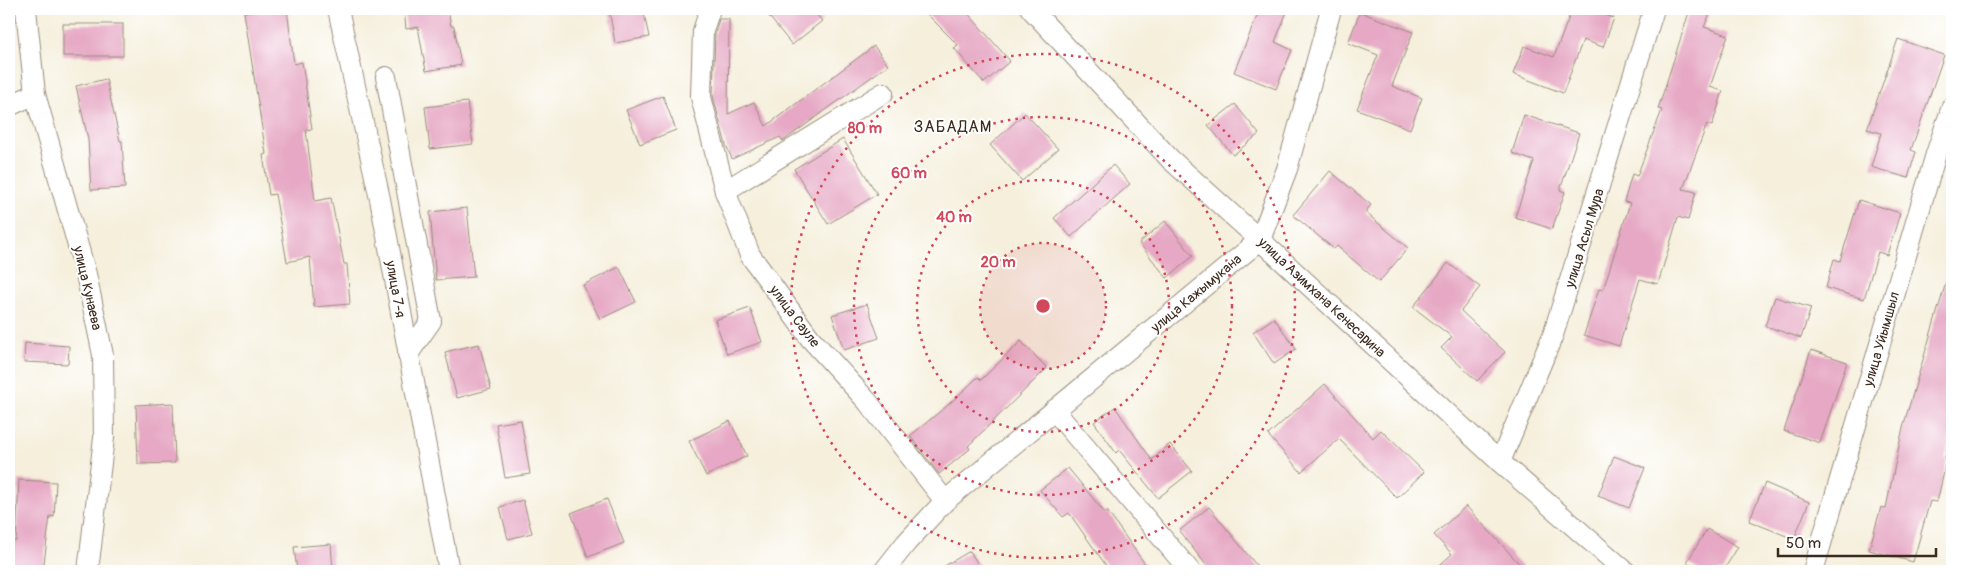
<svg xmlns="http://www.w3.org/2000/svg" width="1961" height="580" font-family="Pangolin,sans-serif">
  <rect width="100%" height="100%" fill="#fff"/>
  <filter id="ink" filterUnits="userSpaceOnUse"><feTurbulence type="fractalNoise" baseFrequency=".02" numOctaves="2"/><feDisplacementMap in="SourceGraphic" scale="10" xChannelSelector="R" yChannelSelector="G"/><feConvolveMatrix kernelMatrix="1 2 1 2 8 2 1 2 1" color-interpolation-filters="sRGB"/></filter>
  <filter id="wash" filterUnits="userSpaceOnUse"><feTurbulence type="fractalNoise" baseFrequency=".0096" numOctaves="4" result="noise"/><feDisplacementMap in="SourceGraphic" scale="20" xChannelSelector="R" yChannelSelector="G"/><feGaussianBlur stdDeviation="1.12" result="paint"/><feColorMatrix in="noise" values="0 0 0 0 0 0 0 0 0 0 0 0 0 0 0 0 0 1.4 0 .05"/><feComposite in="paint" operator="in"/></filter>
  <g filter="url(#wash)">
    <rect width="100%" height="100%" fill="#f5efdc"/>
    <g id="blocks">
      <g fill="#e6a8c4">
        <polygon points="267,9 287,9 294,64 302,62 312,129 306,130 315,201 331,198 344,264 347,264 350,304 314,307 310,257 287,262 275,194 269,195 263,155 266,154 244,12"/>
        <polygon points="404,9 448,9 451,26 454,26 461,65 426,71 418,27 406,29"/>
        <polygon points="609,9 643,9 649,37 615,43"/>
        <polygon points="763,9 812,9 822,21 792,45"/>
        <polygon points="922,9 964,9 1010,61 984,83 954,48 958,45"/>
        <polygon points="1260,9 1288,9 1275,42 1292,50 1276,89 1234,72"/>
        <polygon points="1572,9 1588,9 1614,18 1603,47 1583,40 1563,93 1513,74 1524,46 1554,57"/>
        <polygon points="1690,9 1712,9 1704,27 1728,35 1710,87 1723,91 1712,126 1707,124 1683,189 1696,192 1688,220 1678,217 1658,284 1640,279 1619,346 1584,335 1599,289 1603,290 1630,203 1624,202 1632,174 1637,176 1662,110 1658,109"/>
        <polygon points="1360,12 1413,32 1392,86 1422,98 1410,129 1357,109 1378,55 1348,43"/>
        <polygon points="719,19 729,19 728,114 754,102 766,126 874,46 888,65 783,141 780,137 732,159 726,145 713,96 715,33"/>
        <rect x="63" y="24" width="60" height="32"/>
        <polygon points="1898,39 1944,55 1911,150 1916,152 1908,178 1871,167 1881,133 1867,129"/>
        <polygon points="106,79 120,141 122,141 125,188 91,190 88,139 76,86"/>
        <polygon points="663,96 676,130 640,144 626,110"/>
        <polygon points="467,102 473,144 430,149 425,107"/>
        <polygon points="1235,104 1259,134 1233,155 1208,125"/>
        <polygon points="1025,113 1058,149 1022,181 990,145"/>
        <polygon points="1524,115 1579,133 1560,190 1565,192 1552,229 1515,217 1534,161 1512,153"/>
        <polygon points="843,139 877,194 828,224 794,169"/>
        <polygon points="1113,165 1130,184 1071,237 1054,218"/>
        <polygon points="1330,171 1371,205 1365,212 1408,248 1379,282 1337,246 1334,249 1293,215"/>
        <polygon points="1859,200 1900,213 1887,255 1878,252 1864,299 1826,288 1834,259 1840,261"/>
        <polygon points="467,208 474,277 436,280 430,212"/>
        <polygon points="1165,221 1193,256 1167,278 1139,243"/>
        <polygon points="1448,263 1480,287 1461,311 1505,352 1477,381 1441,348 1452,337 1413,307"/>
        <polygon points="619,267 636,302 600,319 583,285"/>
        <polygon points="1947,279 1952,279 1952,432 1945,458 1947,459 1937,502 1930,501 1913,562 1869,550 1881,507 1886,508 1903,427"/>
        <polygon points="1775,297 1811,308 1801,338 1765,326"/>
        <polygon points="867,304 879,338 844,350 832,315"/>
        <polygon points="750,308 762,342 727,354 715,320"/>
        <polygon points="1274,318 1296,349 1274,364 1253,332"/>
        <polygon points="1021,341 1047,368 968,446 970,449 939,474 910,436 948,405 978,377 981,380"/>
        <polygon points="25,343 69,346 68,364 24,362"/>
        <polygon points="479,344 491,389 457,398 445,352"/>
        <polygon points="1811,350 1847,362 1820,443 1784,431"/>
        <polygon points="1325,384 1373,438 1381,430 1424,472 1397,498 1339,439 1301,472 1268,435"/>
        <polygon points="173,403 175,463 138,464 136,405"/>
        <polygon points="1115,407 1152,460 1170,444 1192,471 1158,498 1119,450 1116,453 1094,422"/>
        <polygon points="521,420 530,474 505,478 496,424"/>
        <polygon points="730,421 747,456 706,476 689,441"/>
        <polygon points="1614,456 1645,468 1629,508 1598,496"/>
        <polygon points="1068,468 1105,513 1107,511 1150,571 1110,571 1069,513 1063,517 1040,490"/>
        <polygon points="19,480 56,482 54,517 50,516 43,571 9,571 9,540 16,541"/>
        <polygon points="1765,483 1809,502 1794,539 1749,521"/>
        <polygon points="607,499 624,543 588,557 571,513"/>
        <polygon points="523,500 532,533 508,539 500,507"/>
        <polygon points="1466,506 1526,571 1433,571 1452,554 1434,535"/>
        <polygon points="1209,507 1261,571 1211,571 1179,531"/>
        <polygon points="1707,529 1738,547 1723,571 1702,571 1687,562"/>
        <polygon points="331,544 333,571 297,571 294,547"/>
        <polygon points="970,551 982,571 936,571"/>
      </g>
    </g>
  </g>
  <g filter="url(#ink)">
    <use href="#blocks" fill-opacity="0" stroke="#988c7d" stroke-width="1"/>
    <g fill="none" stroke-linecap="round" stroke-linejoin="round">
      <g stroke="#988c7d" stroke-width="22">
        <g id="minor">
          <polyline points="26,9 35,94 86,274 103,355 104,438 88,571"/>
          <polyline points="338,9 380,199 449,571"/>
          <polyline points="710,9 703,31 701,97 725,191 750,255 810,338 867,401 945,501 906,543 884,571"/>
          <polyline points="1031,9 1170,159 1260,240 1500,462 1625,571"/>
          <polyline points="386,77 431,321 408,354"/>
          <polyline points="9,106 35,94"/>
          <polyline points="725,191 883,93"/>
          <polyline points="1054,410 1190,571"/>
          <polyline points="1500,462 1553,335 1654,9"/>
          <polyline points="945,501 1260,240 1287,169 1331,9"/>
          <polyline points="1813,571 1936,154 1952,107"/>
        </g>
      </g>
      <use href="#minor" stroke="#fff" stroke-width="20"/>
    </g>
  </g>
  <circle cx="1043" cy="306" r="63" fill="#d1495b" fill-opacity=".12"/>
  <g fill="none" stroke="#d1495b" stroke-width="2.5" stroke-dasharray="2.5 5">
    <circle cx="1043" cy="306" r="63"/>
    <circle cx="1043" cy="306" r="126"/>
    <circle cx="1043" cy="306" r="189"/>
    <circle cx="1043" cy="306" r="252"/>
  </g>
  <g text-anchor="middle" stroke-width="4" stroke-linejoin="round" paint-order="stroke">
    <g font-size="14" fill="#3b2a1e" stroke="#fff">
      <text transform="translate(1584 238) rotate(-73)" y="5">улица Асыл Мура</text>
      <text transform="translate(88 288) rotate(77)" y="5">улица Кунаева</text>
      <text transform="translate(396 289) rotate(80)" y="5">улица 7-я</text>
      <text transform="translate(1196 293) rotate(-40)" y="5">улица Кажымукана</text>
      <text transform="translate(1322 297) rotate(43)" y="5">улица Азимхана Кенесарина</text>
      <text transform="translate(795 316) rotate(53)" y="5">улица Сауле</text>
      <text transform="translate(1881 339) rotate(-74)" y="5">улица Уйымшыл</text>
    </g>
    <g font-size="16" letter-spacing="1" fill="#3b2a1e" stroke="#fff">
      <text x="953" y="132">ЗАБАДАМ</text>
    </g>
  </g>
  <circle cx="1043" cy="306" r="8" fill="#d1495b" stroke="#fff" stroke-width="2.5"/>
  <g font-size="15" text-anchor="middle" font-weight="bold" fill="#d1495b" stroke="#fff" stroke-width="4" stroke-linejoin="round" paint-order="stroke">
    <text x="865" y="133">80 m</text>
    <text x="909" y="178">60 m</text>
    <text x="954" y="222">40 m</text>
    <text x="998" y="267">20 m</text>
  </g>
  <rect width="1961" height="580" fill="none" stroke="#fff" stroke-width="30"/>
  <path d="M1778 548v8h158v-8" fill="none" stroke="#3b2a1e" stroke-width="2.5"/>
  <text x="1786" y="548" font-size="15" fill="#3b2a1e" stroke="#ffffff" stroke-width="4" paint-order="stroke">50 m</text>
</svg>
